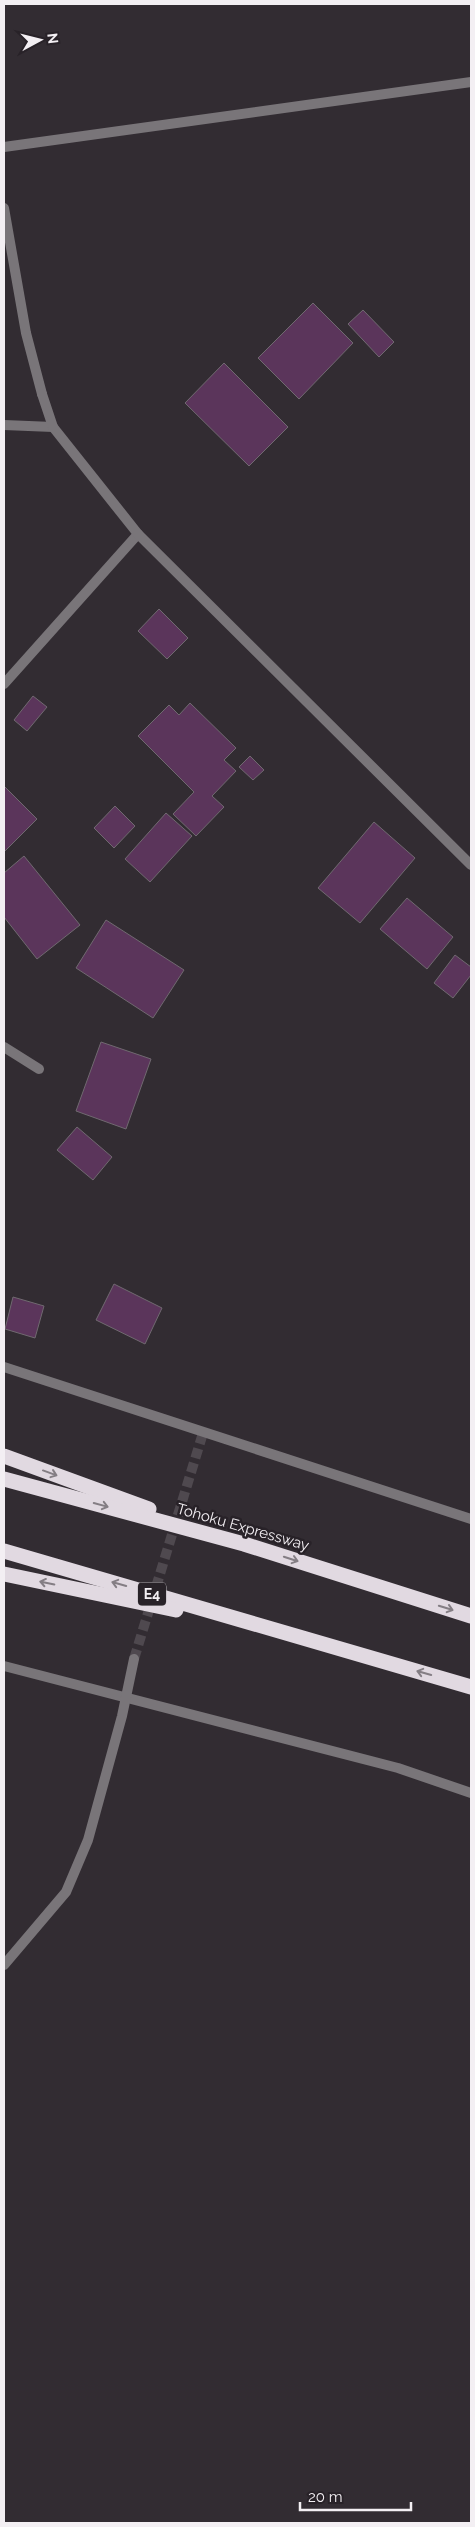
<svg xmlns="http://www.w3.org/2000/svg" width="475" height="2527" font-family="Raleway,sans-serif">
  <rect width="100%" height="100%" fill="#322c32"/>
  <g fill="#5b355b" stroke="#706970">
    <polygon points="313,303 353,343 299,399 258,358"/>
    <polygon points="363,310 394,342 379,357 348,324"/>
    <polygon points="224,363 288,427 249,466 185,403"/>
    <polygon points="159,609 188,638 167,659 138,631"/>
    <polygon points="33,696 47,707 27,731 14,720"/>
    <polygon points="190,703 236,748 224,760 236,771 212,796 224,807 196,836 173,814 194,792 138,736 169,705 179,715"/>
    <polygon points="250,756 264,770 253,780 239,767"/>
    <polygon points="4,786 37,819 4,852"/>
    <polygon points="115,806 135,826 114,848 94,828"/>
    <polygon points="166,813 192,836 150,882 125,859"/>
    <polygon points="374,822 415,858 360,923 318,888"/>
    <polygon points="24,856 80,925 37,959 4,917 4,873"/>
    <polygon points="407,898 453,937 427,969 380,929"/>
    <polygon points="106,920 184,970 153,1018 76,968"/>
    <polygon points="455,955 471,967 471,975 453,998 434,983"/>
    <polygon points="101,1042 151,1059 126,1129 76,1111"/>
    <polygon points="77,1127 112,1157 93,1180 57,1150"/>
    <polygon points="114,1284 162,1308 145,1344 96,1320"/>
    <polygon points="13,1297 44,1306 35,1338 5,1329"/>
  </g>
  <g fill="none" stroke-linecap="round" stroke-linejoin="round">
    <polyline stroke="#4f494f" stroke-width="10" stroke-dasharray="10 5" stroke-linecap="butt" points="134,1659 203,1433"/>
    <g stroke="#797579" stroke-width="10">
      <polyline points="4,147 471,82"/>
      <polyline points="4,208 26,333 42,394"/>
      <polyline points="4,425 53,427"/>
      <polyline points="4,684 138,534"/>
      <polyline points="4,1047 39,1069"/>
      <polyline points="4,1367 471,1519"/>
      <polyline points="4,1666 398,1768 471,1793"/>
      <polyline points="4,1965 66,1892 88,1840 122,1716 134,1659"/>
    </g>
    <polyline stroke="#797579" stroke-width="10" points="42,394 53,427 138,534 471,865"/>
    <g stroke="#e1d9e1" stroke-width="15">
      <polyline points="4,1456 149,1509"/>
      <polyline points="4,1479 244,1544 471,1616"/>
      <polyline points="4,1551 471,1687"/>
      <polyline points="4,1574 176,1610"/>
    </g>
  </g>
  <defs><path id="oneway-shaft" d="M-6 0H5M1.5-3L5.5 0L1.5 3" fill="none" stroke-width="1.6" stroke-linecap="round" stroke-linejoin="round" transform="scale(1.25)"/></defs>
  <g stroke="#847e84">
    <use href="#oneway-shaft" transform="translate(50 1473) rotate(20)"/>
    <use href="#oneway-shaft" transform="translate(101 1505) rotate(15)"/>
    <use href="#oneway-shaft" transform="translate(291 1559) rotate(18)"/>
    <use href="#oneway-shaft" transform="translate(47 1583) rotate(-168)"/>
    <use href="#oneway-shaft" transform="translate(119 1584) rotate(-164)"/>
    <use href="#oneway-shaft" transform="translate(446 1608) rotate(17)"/>
    <use href="#oneway-shaft" transform="translate(424 1673) rotate(-164)"/>
  </g>
  <g text-anchor="middle" stroke-width="5" stroke-linejoin="round" paint-order="stroke">
    <rect fill="#282228" stroke="#b6b2b6" stroke-width="1" x="138" y="1582.5" width="28" height="23" rx="4"/>
    <g font-size="14" font-weight="bold" fill="#f3eff3">
      <text x="152" y="1599">E4</text>
    </g>
    <g font-size="15" fill="#f3eff3" stroke="#282228">
      <text transform="translate(243 1527) rotate(16)" y="5">Tohoku Expressway</text>
    </g>
  </g>
  <rect width="475" height="2527" fill="none" stroke="#f3eff3" stroke-width="10"/>
  <g transform="translate(40 40) rotate(83)" stroke="#282228" stroke-width="4" paint-order="stroke">
  <path d="M0-4L9 19L0 12L-9 19Z" fill="#f3eff3"/>
  <text y="-8" font-size="14" font-weight="bold" text-anchor="middle" fill="#f3eff3">N</text>
  </g>
  <path d="M300 2502v8h111v-8" fill="none" stroke="#f3eff3" stroke-width="2.5"/>
  <text x="308" y="2502" font-size="15" fill="#f3eff3" stroke="#282228" stroke-width="4" paint-order="stroke">20 m</text>
</svg>
